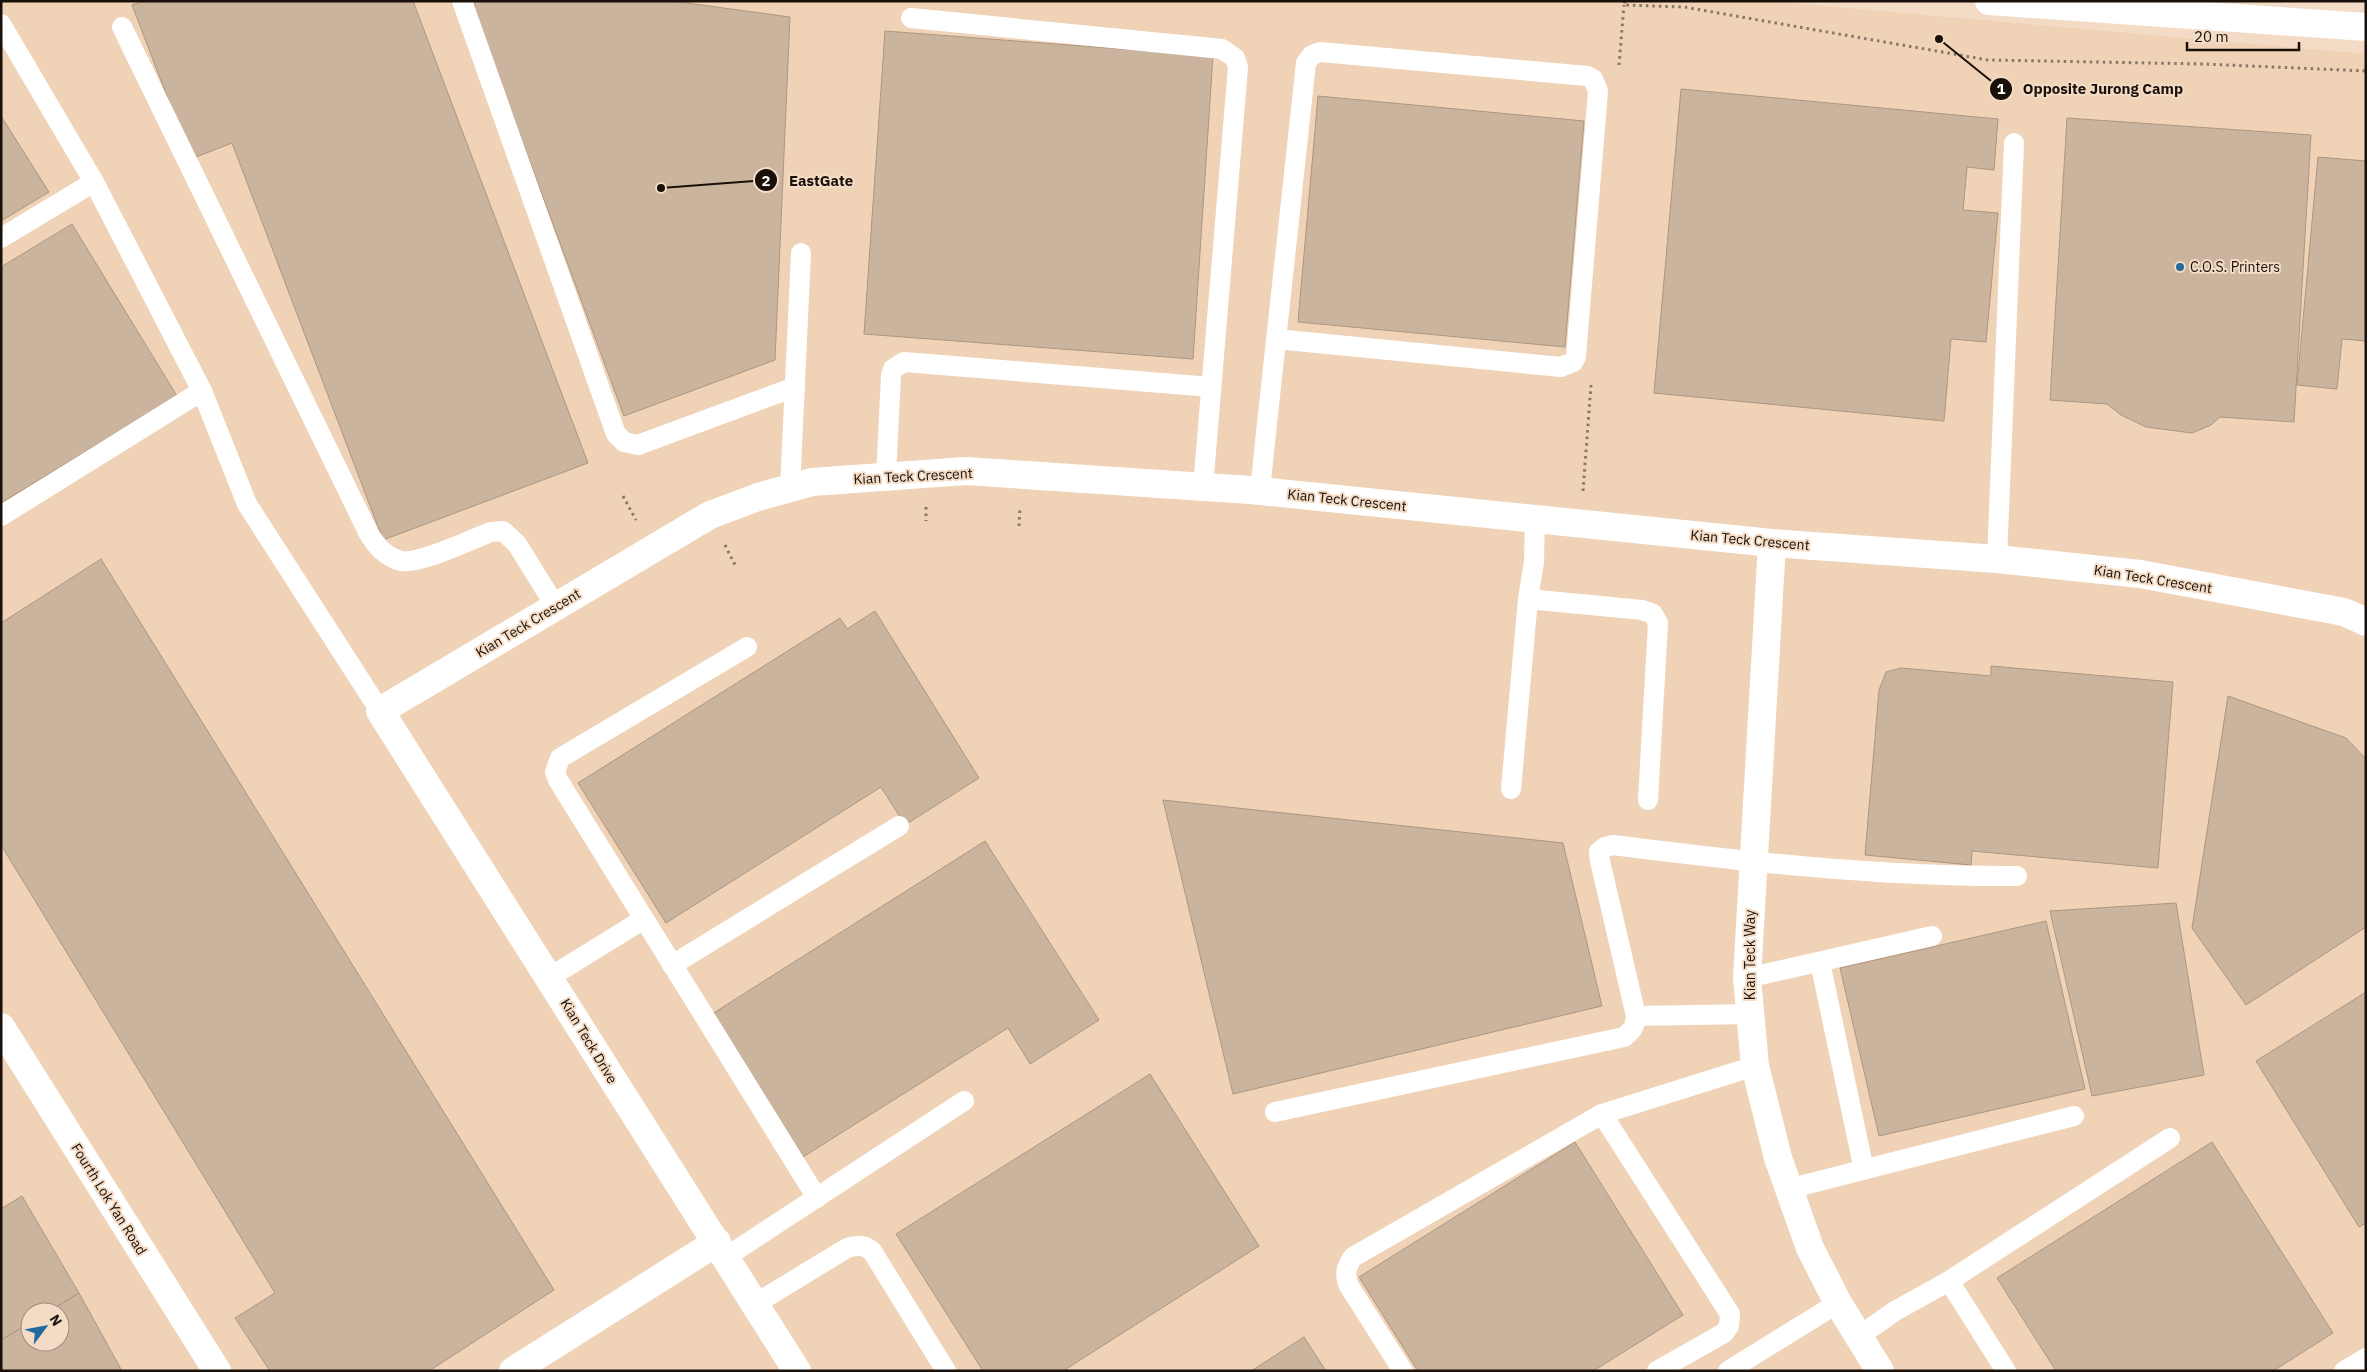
<svg xmlns="http://www.w3.org/2000/svg" width="2367" height="1372" font-family="'IBM Plex Sans',sans-serif">
  <rect width="100%" height="100%" fill="#f3dbc5"/>
  <path fill="#f0d2b6" fill-rule="evenodd" d="M 1,1 L 1767,1 L 2366,54 L 2366,1371 L 1,1371 ZM 30,1312 L 60,1312 L 60,1342 L 30,1342 Z"/>
  <g fill="#cbb49e" stroke="#ac9681">
    <polygon points="144,1 413,1 588,463 383,540 232,143 191,159 132,5"/>
    <polygon points="476,1 672,1 790,17 775,360 624,416 473,8"/>
    <polygon points="885,31 1213,56 1193,359 864,334"/>
    <polygon points="1681,89 1998,119 1994,170 1967,167 1963,210 1998,213 1986,342 1951,339 1944,421 1654,393"/>
    <polygon points="1318,96 1584,121 1565,347 1298,322"/>
    <polygon points="1,116 49,192 1,221"/>
    <polygon points="2067,118 2311,135 2294,422 2220,417 2211,425 2192,433 2146,427 2121,415 2107,404 2050,400"/>
    <polygon points="2318,157 2366,161 2366,341 2342,339 2337,389 2297,385"/>
    <polygon points="72,224 177,396 1,503 1,267"/>
    <polygon points="101,559 554,1290 429,1371 270,1371 235,1318 275,1293 1,845 1,623"/>
    <polygon points="875,611 979,778 905,825 881,787 666,923 578,783 840,618 847,629"/>
    <polygon points="1991,666 2173,682 2158,868 1972,851 1971,865 1865,855 1879,690 1886,672 1901,668 1991,676"/>
    <polygon points="2228,696 2346,738 2366,759 2366,927 2246,1005 2192,928"/>
    <polygon points="1163,800 1563,843 1602,1006 1233,1094"/>
    <polygon points="985,841 1099,1020 1030,1064 1008,1028 803,1157 712,1014"/>
    <polygon points="2176,903 2204,1075 2092,1096 2050,911"/>
    <polygon points="2046,921 2085,1089 1879,1136 1840,968"/>
    <polygon points="2366,992 2366,1223 2359,1227 2256,1061"/>
    <polygon points="1150,1074 1259,1246 1063,1371 983,1371 896,1234"/>
    <polygon points="1575,1142 1683,1315 1593,1371 1418,1371 1359,1277"/>
    <polygon points="2212,1142 2333,1333 2273,1371 2056,1371 1997,1278"/>
    <polygon points="22,1196 79,1293 48,1312 30,1312 30,1323 1,1340 1,1209"/>
    <polygon points="79,1293 122,1371 1,1371 1,1340 30,1323 30,1342 60,1342 60,1312 48,1312"/>
    <polygon points="1304,1337 1326,1371 1251,1371"/>
  </g>
  <g fill="none" stroke-linecap="round" stroke-linejoin="round">
    <g stroke="#887769" stroke-width="3" stroke-dasharray="2.5 4" stroke-linecap="butt">
      <polyline points="1625,1 1624,5 1684,7 1988,60 2204,64 2366,71"/>
      <polyline points="1619,65 1624,5"/>
      <polyline points="1583,491 1591,385"/>
      <polyline points="623,496 636,520"/>
      <polyline points="926,507 926,521"/>
      <polyline points="1019,526 1020,508"/>
      <polyline points="725,545 735,565"/>
    </g>
    <g stroke="#fff" stroke-width="20">
      <polyline points="462,1 616,434 624,442 638,445 795,387"/>
      <polyline points="911,18 1222,49 1235,58 1238,67 1203,487"/>
      <polyline points="1,24 94,182 202,391 247,504 380,711"/>
      <path d="M 122,27 L 369,534 C 377,547 386,557 401,561 C 419,565 472,539 491,532 L 503,531 L 517,544 L 556,607"/>
      <polyline points="1,238 94,182"/>
      <polyline points="886,477 891,375 893,369 904,362 1211,387"/>
      <polyline points="790,489 801,253"/>
      <polyline points="1260,491 1266,433 1306,63 1312,55 1320,52 1587,76 1593,79 1598,91 1576,357 1573,362 1561,367 1276,339"/>
      <polyline points="1,516 202,391"/>
      <polyline points="1997,559 2014,143"/>
      <polyline points="1528,599 1642,610 1653,614 1658,623 1648,800"/>
      <polyline points="747,647 560,758 555,772 558,780 817,1198"/>
      <polyline points="1511,789 1528,599 1534,562 1535,519"/>
      <polyline points="1820,962 1864,1170"/>
      <polyline points="672,965 899,826"/>
      <polyline points="550,977 644,919"/>
      <polyline points="1747,978 1932,936"/>
      <polyline points="1636,1016 1750,1014"/>
      <path d="M 1275,1112 L 1624,1037 C 1633,1030 1635,1026 1636,1016 L 1600,861 L 1599,852 L 1605,847 L 1613,845 C 1747,862 1882,877 2017,876"/>
      <polyline points="1602,1114 1755,1066"/>
      <polyline points="1788,1189 2074,1116"/>
      <polyline points="726,1257 964,1101"/>
      <polyline points="1949,1281 2006,1371"/>
      <path d="M 755,1304 L 847,1248 C 857,1245 863,1244 872,1251 L 946,1371"/>
      <polyline points="1858,1337 1895,1311 1949,1281 2170,1138"/>
      <path d="M 1403,1371 L 1349,1286 C 1344,1274 1346,1267 1353,1257 L 1602,1114 L 1730,1314 L 1729,1326 L 1724,1333 L 1657,1371"/>
      <polyline points="1728,1371 1838,1303"/>
      <polyline points="2344,1371 2366,1358"/>
    </g>
    <g stroke="#fff" stroke-width="28">
      <polyline points="1772,543 1747,978 1755,1066 1778,1158 1810,1248 1838,1303 1880,1371"/>
      <polyline points="1,1027 217,1371"/>
      <polyline points="513,1371 717,1242"/>
      <path d="M 797,1371 C 659,1150 520,930 380,711 L 710,515 L 758,497 L 812,482 L 966,471 L 1250,490 L 1772,543 L 1997,559 L 2140,574 L 2344,612 L 2366,622"/>
    </g>
    <polyline stroke="#fff" stroke-width="28" points="1989,1 2366,27"/>
  </g>
  <circle fill="#236a9e" stroke="#f3dbc5" stroke-width="2" cx="2180" cy="267" r="5"/>
  <g text-anchor="middle" stroke-width="4" stroke-linejoin="round" paint-order="stroke">
    <g font-size="14" fill="#181009" stroke="#f3dbc5" text-anchor="start">
      <text x="2190" y="272">C.O.S. Printers</text>
    </g>
    <g font-size="14" fill="#181009" stroke="#f3dbc5">
      <text transform="translate(913 476) rotate(-3)" y="5">Kian Teck Crescent</text>
      <text transform="translate(1347 500) rotate(6)" y="5">Kian Teck Crescent</text>
      <text transform="translate(1750 540) rotate(5)" y="5">Kian Teck Crescent</text>
      <text transform="translate(2153 579) rotate(9)" y="5">Kian Teck Crescent</text>
      <text transform="translate(528 623) rotate(-31)" y="5">Kian Teck Crescent</text>
      <text transform="translate(1750 955) rotate(-90)" y="5">Kian Teck Way</text>
      <text transform="translate(589 1041) rotate(59)" y="5">Kian Teck Drive</text>
      <text transform="translate(109 1199) rotate(58)" y="5">Fourth Lok Yan Road</text>
    </g>
  </g>
  <path fill="none" stroke="#181009" stroke-width="2" d="M1939 39L2001 89M661 188L766 180"/>
  <g fill="#181009" stroke="#f3dbc5" stroke-width="2">
    <circle cx="1939" cy="39" r="5"/>
    <circle cx="661" cy="188" r="5"/>
    <circle cx="2001" cy="89" r="12"/>
    <circle cx="766" cy="180" r="12"/>
  </g>
  <g font-size="15" text-anchor="middle" font-weight="bold" fill="#fff">
    <text x="2001" y="94">1</text>
    <text x="766" y="186">2</text>
  </g>
  <g font-size="15" text-anchor="middle" font-weight="bold" fill="#181009" stroke="#f3dbc5" stroke-width="4" stroke-linejoin="round" paint-order="stroke">
    <text x="2103" y="94">Opposite Jurong Camp</text>
    <text x="821" y="186">EastGate</text>
  </g>
  <rect width="2367" height="1372" fill="none" stroke="#181009" stroke-width="5"/>
  <g transform="translate(45 1327) rotate(58)"><circle r="24" fill="#f3dbc5" stroke="#9b8a7a"/>
  <path d="M0-4L9 19L0 12L-9 19Z" fill="#236a9e"/>
  <text y="-8" font-size="14" font-weight="bold" text-anchor="middle" fill="#181009">N</text>
  </g>
  <path d="M2187 42v8h112v-8" fill="none" stroke="#181009" stroke-width="2.5"/>
  <text x="2194" y="42" font-size="15" fill="#181009" stroke="#f3dbc5" stroke-width="4" paint-order="stroke">20 m</text>
</svg>
